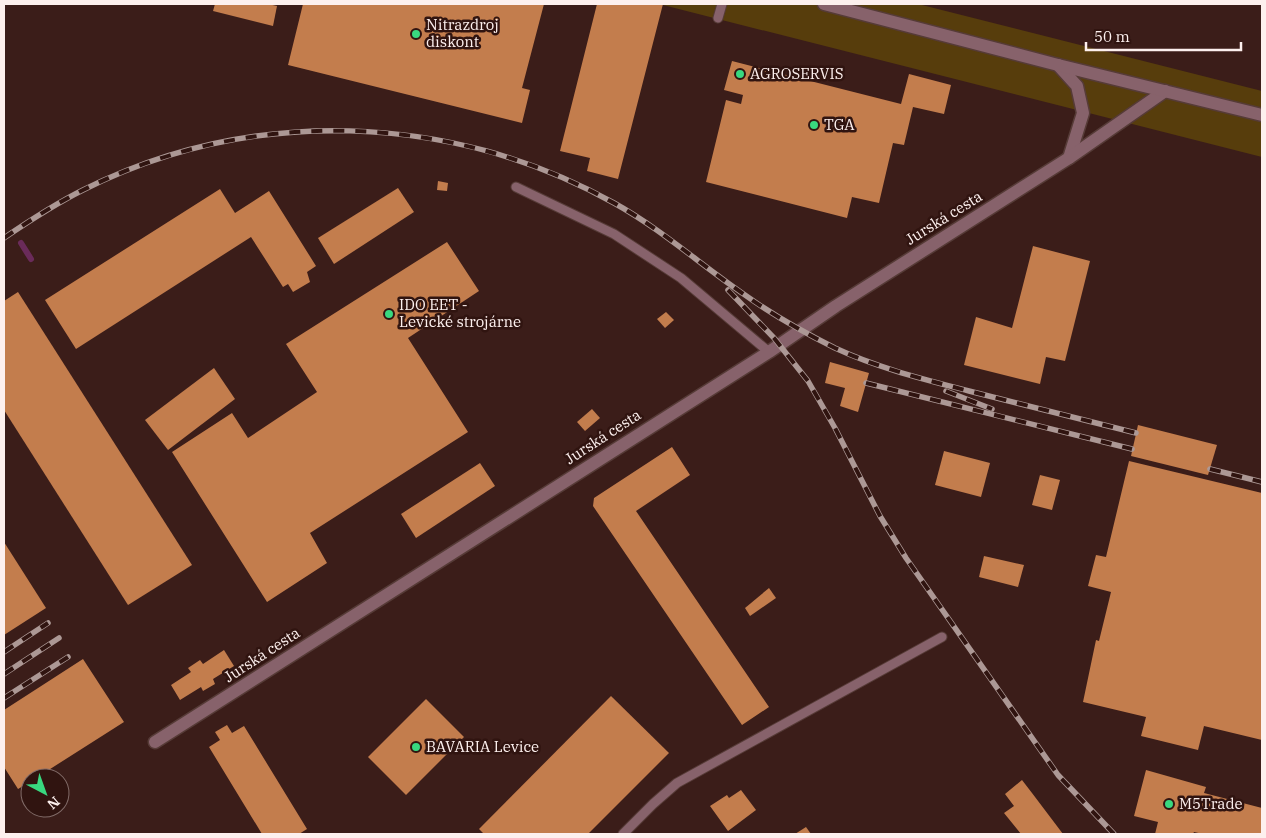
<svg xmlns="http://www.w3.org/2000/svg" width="1266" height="838" font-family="'IBM Plex Serif',serif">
  <rect width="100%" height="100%" fill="#3b1d19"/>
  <polygon fill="#573d0c" points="918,4 1262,91 1262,157 663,5"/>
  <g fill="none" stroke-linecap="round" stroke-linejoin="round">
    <polyline stroke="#6a2b5a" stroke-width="6" points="21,243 31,259"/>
  </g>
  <g fill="#c37d4d">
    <polygon points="215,4 268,4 277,6 273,26 213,11"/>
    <polygon points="303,4 544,4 522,88 530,90 522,123 288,65"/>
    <polygon points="597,4 663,4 618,179 587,171 590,158 560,151"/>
    <polygon points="732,61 901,104 909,74 951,85 944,114 913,107 904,145 893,143 879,203 852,197 847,218 706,182 726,100 741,104 743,95 724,90"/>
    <polygon points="438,181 448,183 447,191 437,190"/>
    <polygon points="398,188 414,212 334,264 318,238"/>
    <polygon points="220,189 235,213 269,191 316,266 307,272 310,282 293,292 288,284 283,287 251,237 76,349 45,300"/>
    <polygon points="447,242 479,291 408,338 468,432 310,533 327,563 267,602 172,452 232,413 248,438 317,392 286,344"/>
    <polygon points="1033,246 1090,261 1065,361 1046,357 1040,384 964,365 976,317 1012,328"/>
    <polygon points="18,292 192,565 128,605 4,410 4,301"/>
    <polygon points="666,312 674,320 665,328 657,319"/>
    <polygon points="830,362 869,373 858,412 840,406 845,388 825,383"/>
    <polygon points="214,368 235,399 168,450 145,420"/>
    <polygon points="592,409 600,418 585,431 577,422"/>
    <polygon points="1138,425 1217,445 1208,475 1131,456"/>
    <polygon points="672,447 690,475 636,511 769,707 742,725 593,506 594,498"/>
    <polygon points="944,451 990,463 981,497 935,485"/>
    <polygon points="1129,461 1262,493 1262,740 1204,726 1198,750 1141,736 1146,717 1083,702 1096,640 1099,641 1111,592 1088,586 1096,555 1106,557"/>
    <polygon points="480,463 495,486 416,538 401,514"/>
    <polygon points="1040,475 1060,480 1052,510 1032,505"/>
    <polygon points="4,542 46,608 4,635"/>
    <polygon points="984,556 1024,565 1018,587 979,577"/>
    <polygon points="769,588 776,598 750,616 745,608"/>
    <polygon points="224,650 234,666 213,679 215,684 203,691 201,687 180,700 171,685 191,672 188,668 200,660 203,664"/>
    <polygon points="83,659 124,722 36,778 30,778 30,782 18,789 4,767 4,710"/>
    <polygon points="611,696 669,753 588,834 484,834 479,829"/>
    <polygon points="426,699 464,737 406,795 368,757"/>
    <polygon points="227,725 232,733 244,726 307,829 299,834 262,834 209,747 220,740 215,732"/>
    <polygon points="1146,770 1206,787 1204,793 1262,808 1262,834 1203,834 1194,832 1193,834 1155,834 1158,822 1134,816"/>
    <polygon points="1022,780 1032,793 1063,834 1021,834 1004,813 1014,806 1005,794"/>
    <polygon points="741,790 756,810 728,831 710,806 727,795 729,798"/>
    <polygon points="806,827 811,834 795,834"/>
  </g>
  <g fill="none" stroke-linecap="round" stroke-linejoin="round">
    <g stroke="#563b37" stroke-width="11">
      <g id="service">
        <polyline points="718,18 722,4"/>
        <polyline points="516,187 614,234 681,278 769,352"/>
        <polyline points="623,834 653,804 677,783 942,637"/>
      </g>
    </g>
    <g stroke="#563b37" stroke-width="15">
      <g id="minor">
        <polyline points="1058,65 1077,86 1083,113 1069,158"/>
        <polyline points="155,742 769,352 836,306 1069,158 1165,91"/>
      </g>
    </g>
    <g stroke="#563b37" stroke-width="15">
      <polyline id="tertiary" points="824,4 1058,65 1262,115"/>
    </g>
    <use href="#service" stroke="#87626b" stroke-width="9"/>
    <use href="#minor" stroke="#87626b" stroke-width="12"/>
    <use href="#tertiary" stroke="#87626b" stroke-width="12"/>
    <g stroke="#ac9895" stroke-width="5.5">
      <g id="rail">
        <path d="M 4,238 C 29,221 55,204 83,190 C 251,106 450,112 614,203 C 661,229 701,265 745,295 C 773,315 803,332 835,348 C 878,368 923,379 969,391 C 1025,405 1081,419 1136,433"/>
        <polyline points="728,290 774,338 808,381 835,428 880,516 906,558 1058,775 1114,834"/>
        <polyline points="866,383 1132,449"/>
        <polyline points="946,391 992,409"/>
        <polyline points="1210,469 1262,482"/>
        <polyline points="4,652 48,623"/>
        <polyline points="4,674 59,638"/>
        <polyline points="4,698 68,657"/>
      </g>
    </g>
    <use href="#rail" stroke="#301410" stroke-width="4" stroke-dasharray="11" stroke-linecap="butt"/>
  </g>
  <g fill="#39d87f" stroke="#301410" stroke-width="2">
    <circle cx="416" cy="34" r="5"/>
    <circle cx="740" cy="74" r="5"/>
    <circle cx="814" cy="125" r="5"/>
    <circle cx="389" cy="314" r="5"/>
    <circle cx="416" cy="747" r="5"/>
    <circle cx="1169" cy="804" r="5"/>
  </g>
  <g text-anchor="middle" stroke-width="5" stroke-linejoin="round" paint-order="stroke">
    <g font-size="15" fill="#fdf0ee" stroke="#301410" text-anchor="start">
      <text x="426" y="30">Nitrazdroj<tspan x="426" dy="17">diskont</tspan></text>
      <text x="750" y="79">AGROSERVIS</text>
      <text x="824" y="130">TGA</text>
      <text x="399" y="310">IDO EET -<tspan x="399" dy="17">Levické strojárne</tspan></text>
      <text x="426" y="752">BAVARIA Levice</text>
      <text x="1179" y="809">M5Trade</text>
    </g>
    <g font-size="15" fill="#fdf0ee" stroke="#301410">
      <text transform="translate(944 218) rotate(-32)" y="5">Jurská cesta</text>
      <text transform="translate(603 437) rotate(-33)" y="5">Jurská cesta</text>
      <text transform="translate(262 655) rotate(-33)" y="5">Jurská cesta</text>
    </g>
  </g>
  <rect width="1266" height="838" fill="none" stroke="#fdf0ee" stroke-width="10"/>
  <g transform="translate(45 793) rotate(139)"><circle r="24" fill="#301410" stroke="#826c69"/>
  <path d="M0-4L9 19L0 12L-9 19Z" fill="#39d87f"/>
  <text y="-8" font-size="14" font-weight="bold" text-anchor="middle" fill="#fdf0ee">N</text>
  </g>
  <path d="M1086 42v8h155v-8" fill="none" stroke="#fdf0ee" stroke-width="2.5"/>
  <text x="1094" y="42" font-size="15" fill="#fdf0ee" stroke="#301410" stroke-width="4" paint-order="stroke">50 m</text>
</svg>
